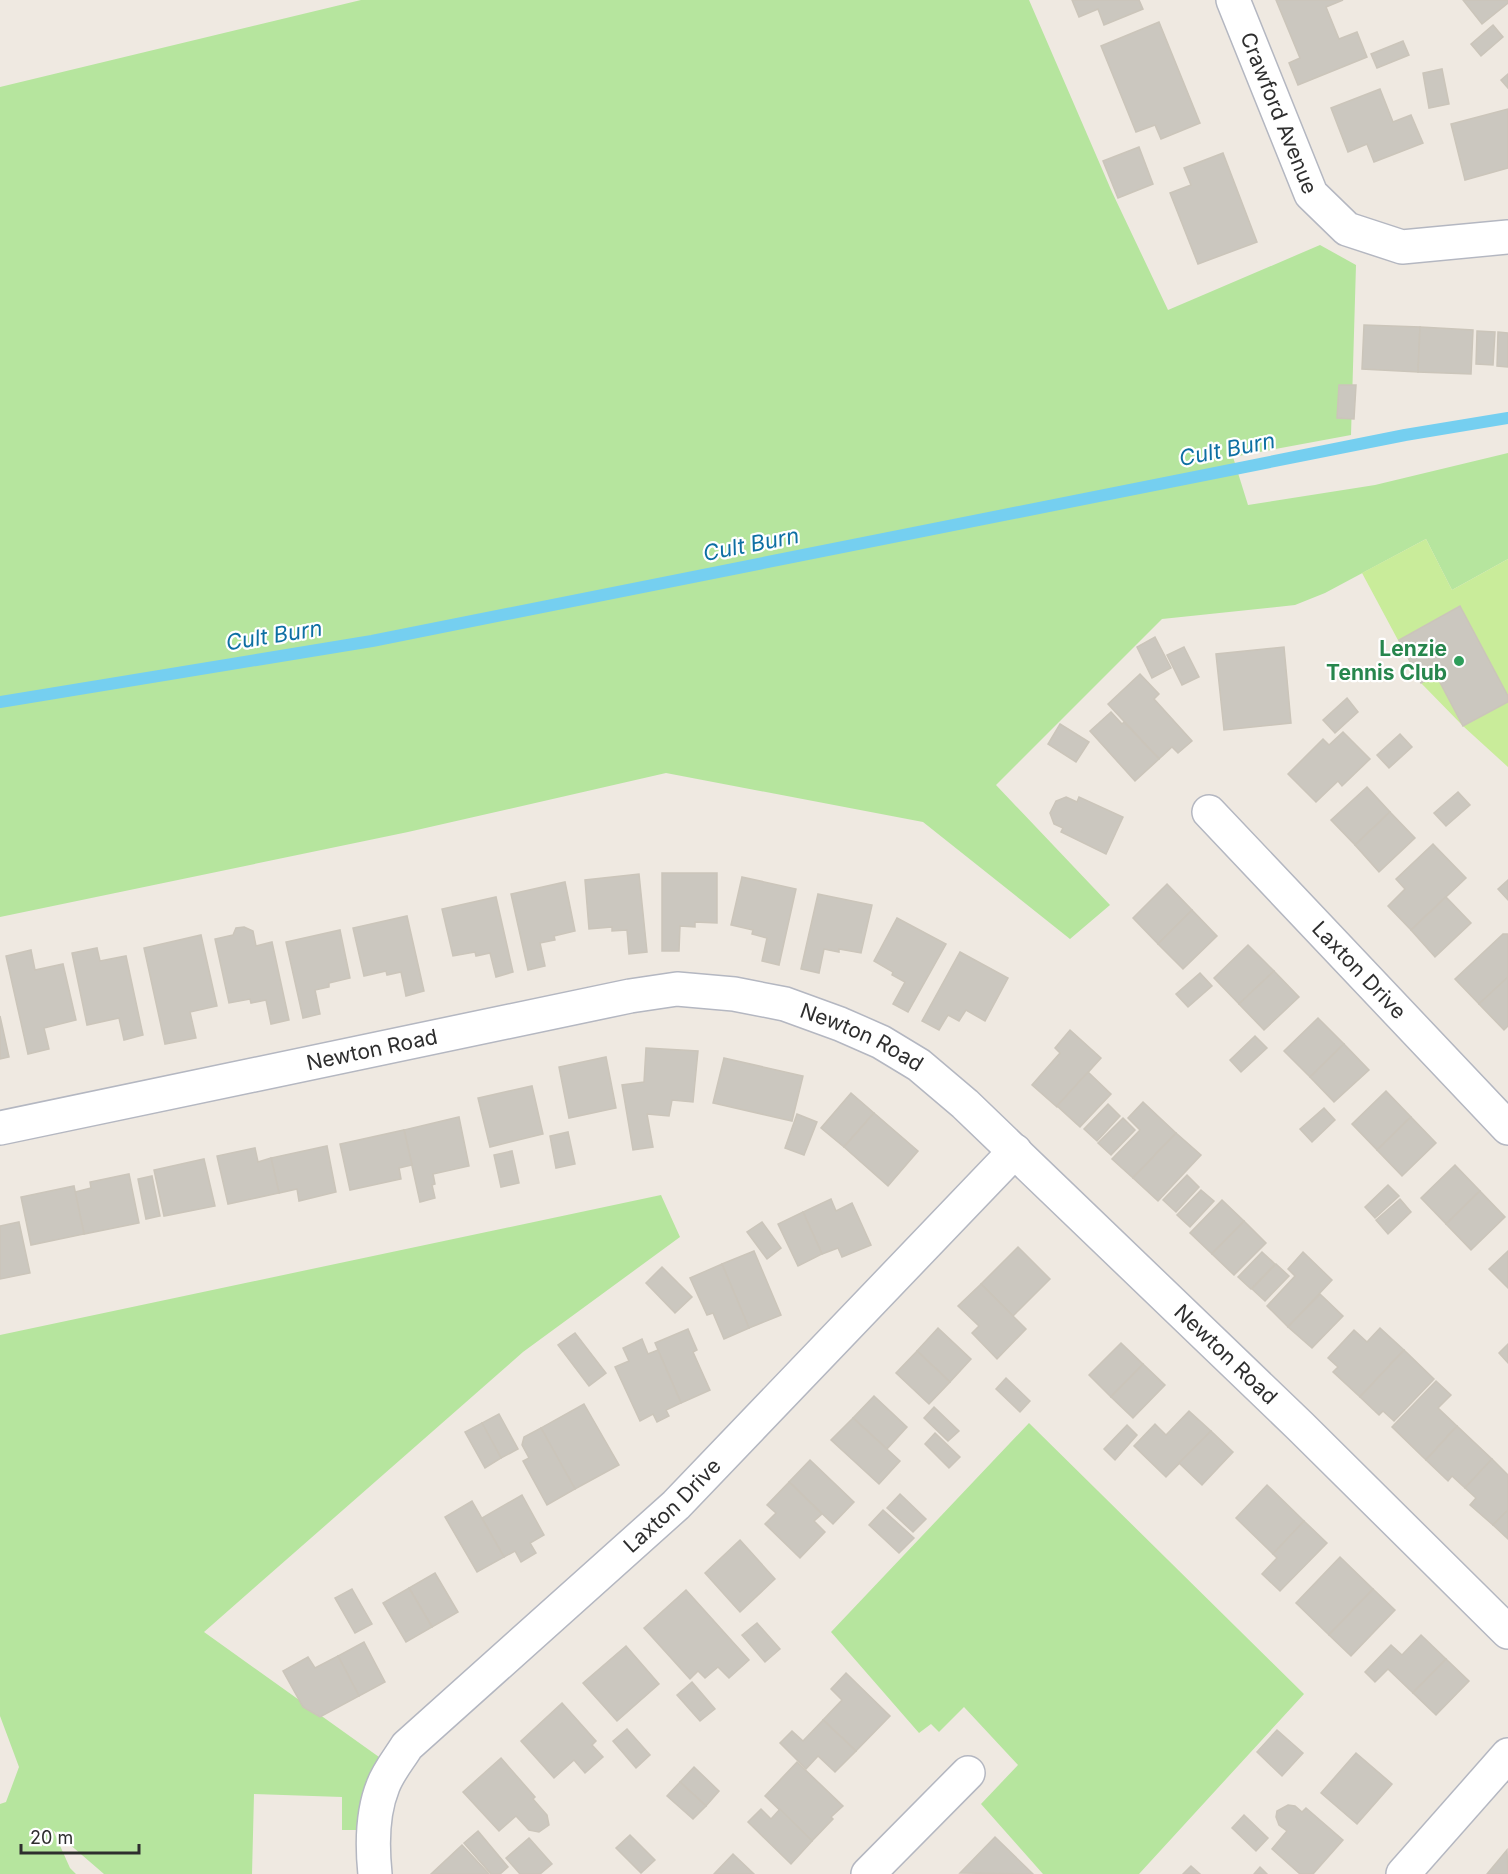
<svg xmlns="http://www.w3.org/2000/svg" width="1508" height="1874" font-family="Inter,sans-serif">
  <rect width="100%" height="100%" fill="#efe9e1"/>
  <g fill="#b6e59e">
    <polygon points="361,0 1029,0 1112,192 1168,310 1320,245 1356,265 1351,435 1233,457 1248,505 1375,485 1508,453 1508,559 1452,590 1426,539 1325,593 1295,605 1162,619 996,785 1110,905 1070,939 923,822 666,773 408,832 0,917 0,87"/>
    <polygon points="661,1195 680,1237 523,1352 204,1632 379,1757 356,1830 342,1830 342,1797 254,1794 252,1874 104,1874 53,1830 70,1868 76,1874 0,1874 0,1804 6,1802 19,1767 0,1716 0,1335"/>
    <polygon points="1029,1423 1304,1694 1139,1874 1043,1874 981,1804 1018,1765 964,1707 939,1732 931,1724 919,1733 831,1632"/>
  </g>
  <polygon fill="#c9ec9a" points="1426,539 1452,590 1508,559 1508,767 1463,726 1421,683 1362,573"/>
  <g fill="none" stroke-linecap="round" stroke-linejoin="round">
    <polyline stroke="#75cff0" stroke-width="12" points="0,702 372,641 1405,435 1508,418"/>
  </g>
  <g fill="#cbc7bf" stroke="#cbc5ba" stroke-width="1.5">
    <polygon points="1072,0 1139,0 1143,9 1104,25 1098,9 1079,17"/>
    <polygon points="1276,0 1343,0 1326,7 1339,39 1357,32 1367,57 1298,85 1289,63 1300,58"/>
    <polygon points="1463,0 1508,0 1508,3 1482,24"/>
    <polygon points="1159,22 1200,123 1161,139 1155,125 1136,132 1101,46"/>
    <polygon points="1493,25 1503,37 1481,56 1471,44"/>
    <polygon points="1403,41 1409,55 1377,68 1371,54"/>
    <polygon points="1442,69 1449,104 1429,108 1423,73"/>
    <polygon points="1508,74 1508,88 1501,80"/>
    <polygon points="1380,89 1393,122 1411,115 1423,143 1374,162 1367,144 1348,152 1331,108"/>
    <polygon points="1508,109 1508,168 1465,180 1451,124"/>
    <polygon points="1139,147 1153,184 1118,198 1103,161"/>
    <polygon points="1223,153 1257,242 1198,264 1170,193 1191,185 1184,168"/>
    <polygon points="1364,325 1420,327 1418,372 1362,369"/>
    <polygon points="1420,327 1473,330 1471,374 1418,372"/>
    <polygon points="1477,331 1495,332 1493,365 1476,364"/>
    <polygon points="1498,332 1508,333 1508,367 1497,366"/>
    <polygon points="1339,385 1356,385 1354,419 1337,418"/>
    <polygon points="1460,606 1508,696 1508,702 1463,726 1436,675 1421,683 1399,640"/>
    <polygon points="1155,637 1171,668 1152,678 1137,647"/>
    <polygon points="1184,647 1199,677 1182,685 1167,655"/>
    <polygon points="1284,647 1291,723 1224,730 1216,654"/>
    <polygon points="1140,674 1159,694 1154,699 1192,741 1178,753 1172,747 1159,759 1108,704"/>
    <polygon points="1347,698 1358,712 1335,733 1323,720"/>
    <polygon points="1111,712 1122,724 1124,722 1159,759 1135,781 1090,731"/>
    <polygon points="1060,724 1089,742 1076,762 1048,744"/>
    <polygon points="1343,732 1370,759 1342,786 1338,781 1316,802 1288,774 1323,739 1329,745"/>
    <polygon points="1400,734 1412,747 1389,768 1377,755"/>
    <polygon points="1367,787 1390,812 1355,845 1331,820"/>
    <polygon points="1458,792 1470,805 1446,826 1434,813"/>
    <polygon points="1066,797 1077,802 1079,797 1123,817 1106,854 1061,832 1063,828 1054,824 1050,813 1056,801"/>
    <polygon points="1390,812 1415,838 1379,872 1355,845"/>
    <polygon points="1433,844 1466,878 1411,930 1388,906 1405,889 1396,879"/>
    <polygon points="662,873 717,873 717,923 695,922 695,927 680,926 679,951 662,951"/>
    <polygon points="639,874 647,952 629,954 627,930 612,931 612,927 589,929 585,880"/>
    <polygon points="742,877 796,889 779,965 762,961 767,938 752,934 753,930 731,925"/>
    <polygon points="1508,880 1508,900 1498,889"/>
    <polygon points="565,882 575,931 554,936 555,940 540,943 545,966 528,970 511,894"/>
    <polygon points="1167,884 1192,910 1158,944 1133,918"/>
    <polygon points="818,894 872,905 861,953 839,949 839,952 824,949 819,973 801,969"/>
    <polygon points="496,897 513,972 496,977 490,953 476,956 475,952 453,956 442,909"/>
    <polygon points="1446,897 1471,923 1435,957 1411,930"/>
    <polygon points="1192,910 1217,936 1183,969 1158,944"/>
    <polygon points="407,916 424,991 406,996 401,972 387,975 386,971 364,976 353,928"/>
    <polygon points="897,918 946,944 908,1012 893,1004 905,982 892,975 893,972 874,961"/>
    <polygon points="244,927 253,931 256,946 272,942 289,1020 271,1024 266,1000 251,1003 250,999 229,1003 215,939 233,935 236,928"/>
    <polygon points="340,930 350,978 329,983 329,987 315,990 320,1014 303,1018 286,942"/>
    <polygon points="1503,934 1508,934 1508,977 1479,1004 1455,979"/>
    <polygon points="201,935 217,1006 190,1012 196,1038 165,1044 144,948"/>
    <polygon points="1248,945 1274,971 1239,1004 1214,978"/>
    <polygon points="97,948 100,961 126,956 143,1035 124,1040 119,1018 87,1025 72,953"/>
    <polygon points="31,950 35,970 63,964 76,1020 44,1028 49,1049 28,1054 6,956"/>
    <polygon points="960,952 1008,978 985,1021 966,1010 959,1021 948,1015 939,1030 922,1021"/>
    <polygon points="1274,971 1299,997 1264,1030 1239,1004"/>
    <polygon points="1200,973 1212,986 1188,1007 1176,994"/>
    <polygon points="1508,977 1508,1026 1504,1030 1479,1004"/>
    <polygon points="0,1016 9,1057 0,1059"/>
    <polygon points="1318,1018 1344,1044 1310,1077 1284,1051"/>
    <polygon points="1070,1030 1101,1058 1057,1107 1032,1085 1060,1053 1055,1048"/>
    <polygon points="1255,1036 1267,1048 1241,1072 1230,1060"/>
    <polygon points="1344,1044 1369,1070 1334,1102 1310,1077"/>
    <polygon points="646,1048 698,1051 693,1102 672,1100 669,1116 647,1114 653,1147 633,1150 622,1085 644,1082"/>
    <polygon points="606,1057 616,1108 569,1118 559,1067"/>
    <polygon points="724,1058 803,1076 792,1121 713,1103"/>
    <polygon points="1088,1072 1111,1094 1080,1127 1057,1106"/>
    <polygon points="532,1086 543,1134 490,1147 478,1098"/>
    <polygon points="1386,1091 1411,1117 1377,1150 1352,1124"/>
    <polygon points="851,1093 874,1113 844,1147 821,1128"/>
    <polygon points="1143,1102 1176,1133 1133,1178 1112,1159 1140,1130 1128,1118"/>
    <polygon points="1108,1104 1120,1116 1097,1141 1084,1129"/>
    <polygon points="1324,1108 1335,1120 1312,1142 1300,1129"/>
    <polygon points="874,1113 918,1151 888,1186 844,1147"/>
    <polygon points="797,1114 817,1122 804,1155 785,1148"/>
    <polygon points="459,1117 469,1166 433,1174 435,1184 432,1185 435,1198 420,1202 404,1130"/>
    <polygon points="1411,1117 1436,1143 1402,1176 1377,1150"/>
    <polygon points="1123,1118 1135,1130 1111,1155 1098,1143"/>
    <polygon points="404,1130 412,1165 399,1168 401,1179 350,1190 340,1144"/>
    <polygon points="568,1132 575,1164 556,1168 550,1136"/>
    <polygon points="1176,1133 1201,1155 1158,1201 1133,1178"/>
    <polygon points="327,1146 336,1192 299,1201 297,1189 279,1193 271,1158"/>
    <polygon points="255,1148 258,1162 271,1158 279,1193 228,1204 217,1156"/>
    <polygon points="512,1151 519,1183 501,1187 494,1155"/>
    <polygon points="204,1159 215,1206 164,1216 154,1170"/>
    <polygon points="1455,1165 1480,1191 1446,1224 1421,1198"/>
    <polygon points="129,1174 139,1223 84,1234 75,1192 91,1188 90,1182"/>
    <polygon points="1187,1175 1199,1187 1176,1212 1163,1200"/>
    <polygon points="152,1176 160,1216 146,1219 138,1179"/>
    <polygon points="1388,1185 1399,1196 1375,1218 1365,1207"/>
    <polygon points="74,1186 84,1234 31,1245 21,1197"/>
    <polygon points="1201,1190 1214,1201 1190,1227 1177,1215"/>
    <polygon points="1480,1191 1505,1217 1471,1250 1446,1224"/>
    <polygon points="831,1199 836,1211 852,1203 871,1245 842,1257 838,1248 822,1254 803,1212"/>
    <polygon points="1400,1199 1411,1212 1388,1234 1376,1220"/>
    <polygon points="1222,1200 1244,1221 1212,1254 1190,1233"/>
    <polygon points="803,1212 822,1254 798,1266 778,1224"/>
    <polygon points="1244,1221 1266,1243 1234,1275 1212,1254"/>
    <polygon points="19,1222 30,1273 0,1279 0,1226"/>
    <polygon points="762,1222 781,1248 767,1259 747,1232"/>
    <polygon points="1018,1247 1050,1279 1013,1316 981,1284"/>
    <polygon points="754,1251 781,1315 749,1328 722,1264"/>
    <polygon points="1508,1251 1508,1288 1489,1269"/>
    <polygon points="1262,1252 1275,1264 1251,1289 1238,1277"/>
    <polygon points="1303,1252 1332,1280 1288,1327 1267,1306 1295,1276 1288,1269"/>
    <polygon points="722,1264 749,1328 724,1339 713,1313 707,1315 690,1278"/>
    <polygon points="1276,1264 1289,1276 1265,1301 1252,1289"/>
    <polygon points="662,1267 692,1297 675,1313 646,1283"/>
    <polygon points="981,1284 1026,1329 997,1359 972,1333 979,1326 958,1306"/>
    <polygon points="1320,1294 1343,1316 1312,1348 1288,1327"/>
    <polygon points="938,1328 971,1359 950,1382 917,1351"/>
    <polygon points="1380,1328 1404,1350 1360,1397 1333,1372 1338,1367 1328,1358 1354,1330 1367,1342"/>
    <polygon points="688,1329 697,1350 693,1352 710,1390 681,1403 655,1343"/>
    <polygon points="575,1333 606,1373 589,1386 558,1345"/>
    <polygon points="642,1339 648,1354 658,1350 681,1403 666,1410 669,1416 657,1422 653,1414 640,1421 615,1367 629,1361 623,1348"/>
    <polygon points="1121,1343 1143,1364 1111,1397 1089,1375"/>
    <polygon points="1508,1344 1508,1363 1499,1353"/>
    <polygon points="1404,1350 1434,1379 1394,1421 1383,1411 1379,1415 1360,1397"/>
    <polygon points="917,1351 950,1382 929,1404 896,1373"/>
    <polygon points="1143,1364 1165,1385 1133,1418 1111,1397"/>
    <polygon points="1006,1378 1030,1401 1020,1412 996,1389"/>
    <polygon points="1436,1381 1451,1395 1438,1408 1457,1426 1426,1460 1392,1427"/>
    <polygon points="874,1396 907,1427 887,1449 853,1418"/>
    <polygon points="584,1404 619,1465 575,1489 541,1428"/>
    <polygon points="934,1407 959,1431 948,1441 924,1418"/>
    <polygon points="1189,1411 1211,1431 1166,1477 1134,1446 1155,1424 1166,1435"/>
    <polygon points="499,1414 518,1449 501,1458 482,1423"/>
    <polygon points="853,1418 900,1461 879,1484 831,1440"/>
    <polygon points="482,1423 501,1458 485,1468 465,1432"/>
    <polygon points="1127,1425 1137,1435 1115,1460 1104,1449"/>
    <polygon points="1457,1426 1492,1459 1465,1488 1452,1476 1448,1481 1426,1460"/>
    <polygon points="541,1428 575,1489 547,1505 523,1461 529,1458 522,1445 524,1437"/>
    <polygon points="1211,1431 1233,1452 1202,1485 1179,1463"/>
    <polygon points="935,1433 960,1457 949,1468 925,1444"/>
    <polygon points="1492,1459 1508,1475 1508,1510 1493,1525 1470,1505 1476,1498 1465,1488"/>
    <polygon points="810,1460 854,1502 833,1524 789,1482"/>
    <polygon points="789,1482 822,1514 814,1521 825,1532 800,1558 765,1524 776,1513 767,1505"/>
    <polygon points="1267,1485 1304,1521 1273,1554 1236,1518"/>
    <polygon points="900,1494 926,1519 913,1532 887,1508"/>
    <polygon points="522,1495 544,1535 530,1543 536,1553 521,1562 515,1551 504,1557 482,1518"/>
    <polygon points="472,1501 504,1557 477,1572 445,1517"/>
    <polygon points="883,1510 914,1538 899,1553 869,1525"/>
    <polygon points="1508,1510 1508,1539 1493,1525"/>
    <polygon points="1304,1521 1327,1543 1280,1591 1262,1574 1277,1558 1273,1554"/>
    <polygon points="740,1540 775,1579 740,1612 705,1573"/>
    <polygon points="1340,1557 1373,1589 1329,1635 1296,1603"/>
    <polygon points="435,1573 458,1612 432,1627 409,1588"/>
    <polygon points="409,1588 432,1627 406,1642 383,1603"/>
    <polygon points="352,1589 372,1624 355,1633 335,1598"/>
    <polygon points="1373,1589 1395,1610 1351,1656 1329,1635"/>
    <polygon points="686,1590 749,1660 729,1678 718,1667 705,1678 698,1671 690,1679 644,1628"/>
    <polygon points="757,1623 780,1649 765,1662 742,1635"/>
    <polygon points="1421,1635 1446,1659 1413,1693 1388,1669 1375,1682 1365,1672 1391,1645 1402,1655"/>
    <polygon points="364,1642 385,1682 359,1696 338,1656"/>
    <polygon points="626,1646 659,1684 617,1721 583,1683"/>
    <polygon points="338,1656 359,1696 320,1717 303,1707 283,1671 308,1657 315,1668"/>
    <polygon points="1446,1659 1469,1681 1436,1715 1413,1693"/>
    <polygon points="846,1673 890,1716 856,1751 823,1720 842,1700 831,1689"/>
    <polygon points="692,1682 715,1709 700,1721 677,1695"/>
    <polygon points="562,1703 596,1741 592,1745 603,1757 585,1773 574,1760 554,1778 521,1741"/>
    <polygon points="823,1720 856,1751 835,1772 818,1756 806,1769 780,1743 792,1731 803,1741"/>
    <polygon points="627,1729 650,1755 636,1768 613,1741"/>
    <polygon points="1277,1730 1303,1753 1282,1776 1257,1752"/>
    <polygon points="1356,1753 1392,1784 1357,1824 1321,1793"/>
    <polygon points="501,1758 535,1797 533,1799 547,1815 549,1825 539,1832 529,1830 516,1816 499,1831 463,1792"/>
    <polygon points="797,1762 843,1806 831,1817 833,1819 812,1841 765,1796"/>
    <polygon points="694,1767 719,1791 706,1806 680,1782"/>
    <polygon points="680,1782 706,1806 693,1819 667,1796"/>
    <polygon points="1288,1805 1295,1806 1302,1812 1306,1808 1343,1840 1313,1874 1300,1874 1272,1849 1287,1831 1279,1825 1276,1817 1277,1811"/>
    <polygon points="761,1809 771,1819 780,1809 812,1841 791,1864 748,1822"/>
    <polygon points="1244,1815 1268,1838 1256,1851 1232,1828"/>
    <polygon points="478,1831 508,1867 500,1874 491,1874 464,1843"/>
    <polygon points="630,1835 655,1860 641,1873 616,1848"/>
    <polygon points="995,1837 1033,1874 960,1873"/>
    <polygon points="529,1838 552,1864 540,1874 520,1874 506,1858"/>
    <polygon points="462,1845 489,1874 431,1874"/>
    <polygon points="1507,1850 1508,1874 1487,1874"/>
    <polygon points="733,1854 754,1874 714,1874"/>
    <polygon points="1191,1866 1200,1874 1183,1874"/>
    <polygon points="1260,1867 1267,1874 1254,1874"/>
  </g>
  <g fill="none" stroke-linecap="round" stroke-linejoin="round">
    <g stroke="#b4b7c1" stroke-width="36">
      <g id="minor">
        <path id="s1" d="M 1233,0 L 1311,194 L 1347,229 L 1402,247 L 1508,237"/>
        <path id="s2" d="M 1209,812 L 1508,1128"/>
        <path id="s3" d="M 0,1128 L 630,996 L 677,989 L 734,994 L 785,1004 L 840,1024 L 881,1042 L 919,1065 L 965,1104 L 1300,1426 L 1508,1632"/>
        <path id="s4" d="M 375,1874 C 372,1845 372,1813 383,1786 C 388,1772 399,1759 407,1746 L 676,1505 L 1015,1151"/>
        <polyline points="868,1874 968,1773"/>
        <polyline points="1403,1874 1508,1755"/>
      </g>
    </g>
    <use href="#minor" stroke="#fff" stroke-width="33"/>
  </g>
  <circle fill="#2e9e5b" stroke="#fff" stroke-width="2" cx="1459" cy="661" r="6"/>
  <g text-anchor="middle" stroke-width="4.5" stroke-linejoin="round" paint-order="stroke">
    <g font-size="21" fill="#2e2e2e" stroke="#fff">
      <text dy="7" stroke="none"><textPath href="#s1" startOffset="122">Crawford Avenue</textPath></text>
      <text dy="7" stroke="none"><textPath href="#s2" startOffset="218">Laxton Drive</textPath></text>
      <text dy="7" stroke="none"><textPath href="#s3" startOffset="884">Newton Road</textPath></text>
      <text dy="7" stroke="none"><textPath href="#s3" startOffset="380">Newton Road</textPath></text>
      <text dy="7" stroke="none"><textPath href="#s3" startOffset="1370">Newton Road</textPath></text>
      <text dy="7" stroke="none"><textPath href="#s4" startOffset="494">Laxton Drive</textPath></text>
    </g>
    <g font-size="21" font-weight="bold" fill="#27864d" stroke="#fff" text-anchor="end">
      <text x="1447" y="656">Lenzie<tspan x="1447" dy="24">Tennis Club</tspan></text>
    </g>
    <g font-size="22" font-style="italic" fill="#0d6fa3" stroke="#fff">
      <text transform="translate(1227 449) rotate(-11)" y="8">Cult Burn</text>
      <text transform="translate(751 544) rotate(-11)" y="8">Cult Burn</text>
      <text transform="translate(274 635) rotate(-9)" y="8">Cult Burn</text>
    </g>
  </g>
  <path d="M21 1844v9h118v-9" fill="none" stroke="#2e2e2e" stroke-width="3"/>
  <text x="30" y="1844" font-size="18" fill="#2e2e2e" stroke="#ffffff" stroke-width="4.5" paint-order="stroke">20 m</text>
</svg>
